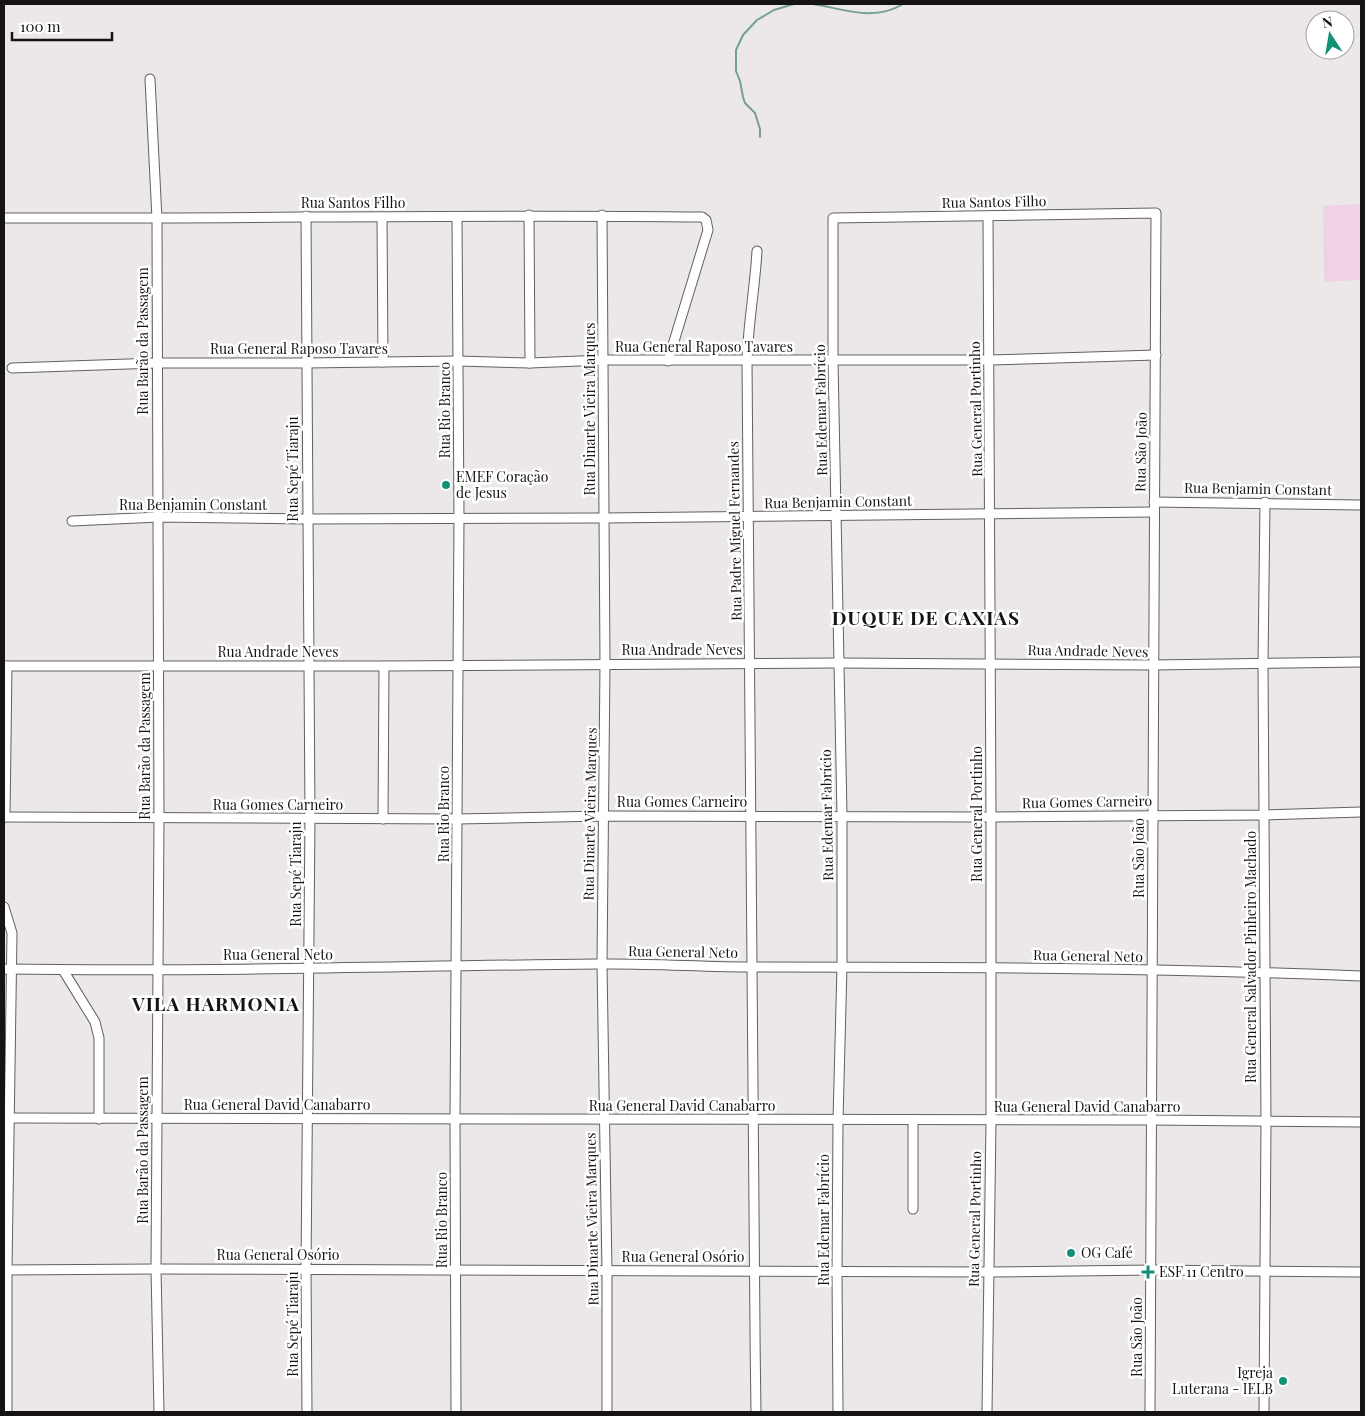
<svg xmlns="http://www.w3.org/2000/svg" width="1365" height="1416" font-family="'Playfair Display',serif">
  <rect width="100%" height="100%" fill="#ece8ea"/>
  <polygon fill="#efd2e3" points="1361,204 1361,280 1324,282 1323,206"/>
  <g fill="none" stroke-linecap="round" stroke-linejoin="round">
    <g stroke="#74a093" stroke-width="2">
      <path d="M 813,4 C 844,9 874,22 903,4"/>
      <polyline points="760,137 760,129 755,113 745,103 743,97 740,81 736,71 736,50 743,35 757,20 774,10 794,4"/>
    </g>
    <g stroke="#635f62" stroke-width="11">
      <g id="minor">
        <polyline points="150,79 157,219 159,818 156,1269 159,1412"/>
        <polyline points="529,215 530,363"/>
        <polyline points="602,215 605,664 602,964 607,1271 607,1412"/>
        <polyline points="306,216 310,818 306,1269 307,1412"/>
        <polyline points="382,217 383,362"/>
        <path d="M 4,218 C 237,219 469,214 702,217 L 706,220 L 708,230 L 668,361"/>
        <polyline points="12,368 157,363 306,363 458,361 530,363 604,360 989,360 1156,355"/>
        <polyline points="1154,502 1361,505"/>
        <polyline points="72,521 159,517 307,519 604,518 1154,512"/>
        <polyline points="4,666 384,666 838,663 1153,665 1361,662"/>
        <polyline points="4,817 457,819 603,816 991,817 1264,815 1361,812"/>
        <polyline points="5,817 7,666"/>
        <polyline points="383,819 384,666"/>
        <polyline points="4,907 12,933 7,1270 7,1412"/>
        <path d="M 4,969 C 202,972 399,966 597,964 C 650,963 702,967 754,967 C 957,967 1159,968 1361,976"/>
        <polyline points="63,970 95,1022 99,1038 99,1119"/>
        <path d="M 4,1118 C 386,1120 768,1120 1150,1120 C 1220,1120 1291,1122 1361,1122"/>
        <polyline points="913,1209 913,1121"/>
        <polyline points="4,1270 156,1269 988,1272 1152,1270 1361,1272"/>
        <polyline points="456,1412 455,1119 459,518 457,217"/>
        <path d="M 756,1412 C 751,1062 751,712 747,361 C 748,324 755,288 757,251"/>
        <polyline points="838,1412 837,1272 838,1121 842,966 842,815 833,361 833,218 1156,213 1150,1412"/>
        <polyline points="987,1412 991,1121 991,817 988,216"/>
        <polyline points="1264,1412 1266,1122 1263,664 1265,502"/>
      </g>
    </g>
    <use href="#minor" stroke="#fff" stroke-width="9"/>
  </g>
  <g fill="#139178" stroke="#fff" stroke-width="2">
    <circle cx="446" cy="485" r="5"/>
    <circle cx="1071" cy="1253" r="5"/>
    <path d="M1145.5 1264.5h5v5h5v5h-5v5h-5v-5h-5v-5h5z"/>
    <circle cx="1283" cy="1381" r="5"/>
  </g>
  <g text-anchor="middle" stroke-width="5" stroke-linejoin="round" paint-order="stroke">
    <g font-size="14" fill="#151314" stroke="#fff">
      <text transform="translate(994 202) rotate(-1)" y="5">Rua Santos Filho</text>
      <text x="353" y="208">Rua Santos Filho</text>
      <text transform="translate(143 341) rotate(-90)" y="5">Rua Barão da Passagem</text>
      <text x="704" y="352">Rua General Raposo Tavares</text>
      <text x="299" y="354">Rua General Raposo Tavares</text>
      <text transform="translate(590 409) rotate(-90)" y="5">Rua Dinarte Vieira Marques</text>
      <text transform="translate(976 409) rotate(-91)" y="5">Rua General Portinho</text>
      <text transform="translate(445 410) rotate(-90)" y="5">Rua Rio Branco</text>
      <text transform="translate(821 410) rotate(-91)" y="5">Rua Edemar Fabrício</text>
      <text transform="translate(1141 452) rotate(-89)" y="5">Rua São João</text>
      <text transform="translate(293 469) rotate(-90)" y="5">Rua Sepé Tiaraju</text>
      <text transform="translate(1258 489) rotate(1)" y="5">Rua Benjamin Constant</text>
      <text transform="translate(838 502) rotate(-1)" y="5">Rua Benjamin Constant</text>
      <text x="193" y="510">Rua Benjamin Constant</text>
      <text transform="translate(735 531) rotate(-91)" y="5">Rua Padre Miguel Fernandes</text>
      <text x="682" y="655">Rua Andrade Neves</text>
      <text transform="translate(1088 651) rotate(1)" y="5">Rua Andrade Neves</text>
      <text x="278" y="657">Rua Andrade Neves</text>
      <text transform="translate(145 746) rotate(-90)" y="5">Rua Barão da Passagem</text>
      <text x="682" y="807">Rua Gomes Carneiro</text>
      <text transform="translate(1087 802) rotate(-1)" y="5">Rua Gomes Carneiro</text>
      <text x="278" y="810">Rua Gomes Carneiro</text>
      <text transform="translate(444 814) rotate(-90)" y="5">Rua Rio Branco</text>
      <text transform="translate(590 814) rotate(-89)" y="5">Rua Dinarte Vieira Marques</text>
      <text transform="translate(977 814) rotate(-90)" y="5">Rua General Portinho</text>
      <text transform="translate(827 815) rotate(-91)" y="5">Rua Edemar Fabrício</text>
      <text transform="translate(1139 858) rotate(-90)" y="5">Rua São João</text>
      <text transform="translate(296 874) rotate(-90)" y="5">Rua Sepé Tiaraju</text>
      <text transform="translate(683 952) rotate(1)" y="5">Rua General Neto</text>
      <text x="278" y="960">Rua General Neto</text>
      <text transform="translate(1088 956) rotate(1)" y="5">Rua General Neto</text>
      <text transform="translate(1251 957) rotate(-90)" y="5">Rua General Salvador Pinheiro Machado</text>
      <text x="277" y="1110">Rua General David Canabarro</text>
      <text x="682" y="1111">Rua General David Canabarro</text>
      <text x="1087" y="1112">Rua General David Canabarro</text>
      <text transform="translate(143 1150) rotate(-90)" y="5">Rua Barão da Passagem</text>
      <text transform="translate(592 1219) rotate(-91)" y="5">Rua Dinarte Vieira Marques</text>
      <text transform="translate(975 1219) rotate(-89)" y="5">Rua General Portinho</text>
      <text transform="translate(442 1220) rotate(-90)" y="5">Rua Rio Branco</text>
      <text transform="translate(824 1220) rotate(-90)" y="5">Rua Edemar Fabrício</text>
      <text x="278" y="1260">Rua General Osório</text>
      <text x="683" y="1262">Rua General Osório</text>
      <text transform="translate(293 1324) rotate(-90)" y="5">Rua Sepé Tiaraju</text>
      <text transform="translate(1137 1337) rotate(-90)" y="5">Rua São João</text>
    </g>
    <g font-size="14" fill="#151314" stroke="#fff" text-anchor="start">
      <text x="456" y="482">EMEF Coração<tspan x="456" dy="16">de Jesus</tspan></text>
      <text x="1081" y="1258">OG Café</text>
      <text x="1159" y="1277">ESF 11 Centro</text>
      <text x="1273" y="1378" text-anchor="end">Igreja<tspan x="1273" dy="16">Luterana - IELB</tspan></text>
    </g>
    <g font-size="19" font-weight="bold" letter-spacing="1" fill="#151314" stroke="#fff">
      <text x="926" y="625">DUQUE DE CAXIAS</text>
      <text x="216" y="1011">VILA HARMONIA</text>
    </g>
  </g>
  <rect width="1365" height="1416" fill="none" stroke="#151314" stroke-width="10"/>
  <g transform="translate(1330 35) rotate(348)"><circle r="24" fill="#ffffff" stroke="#a1a1a1"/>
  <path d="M0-4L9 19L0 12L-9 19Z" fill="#139178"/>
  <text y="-8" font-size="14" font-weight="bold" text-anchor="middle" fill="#151314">N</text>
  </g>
  <path d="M12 32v8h100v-8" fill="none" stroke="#151314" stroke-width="2.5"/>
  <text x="20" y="32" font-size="15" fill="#151314" stroke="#ffffff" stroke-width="4" paint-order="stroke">100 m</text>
</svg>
